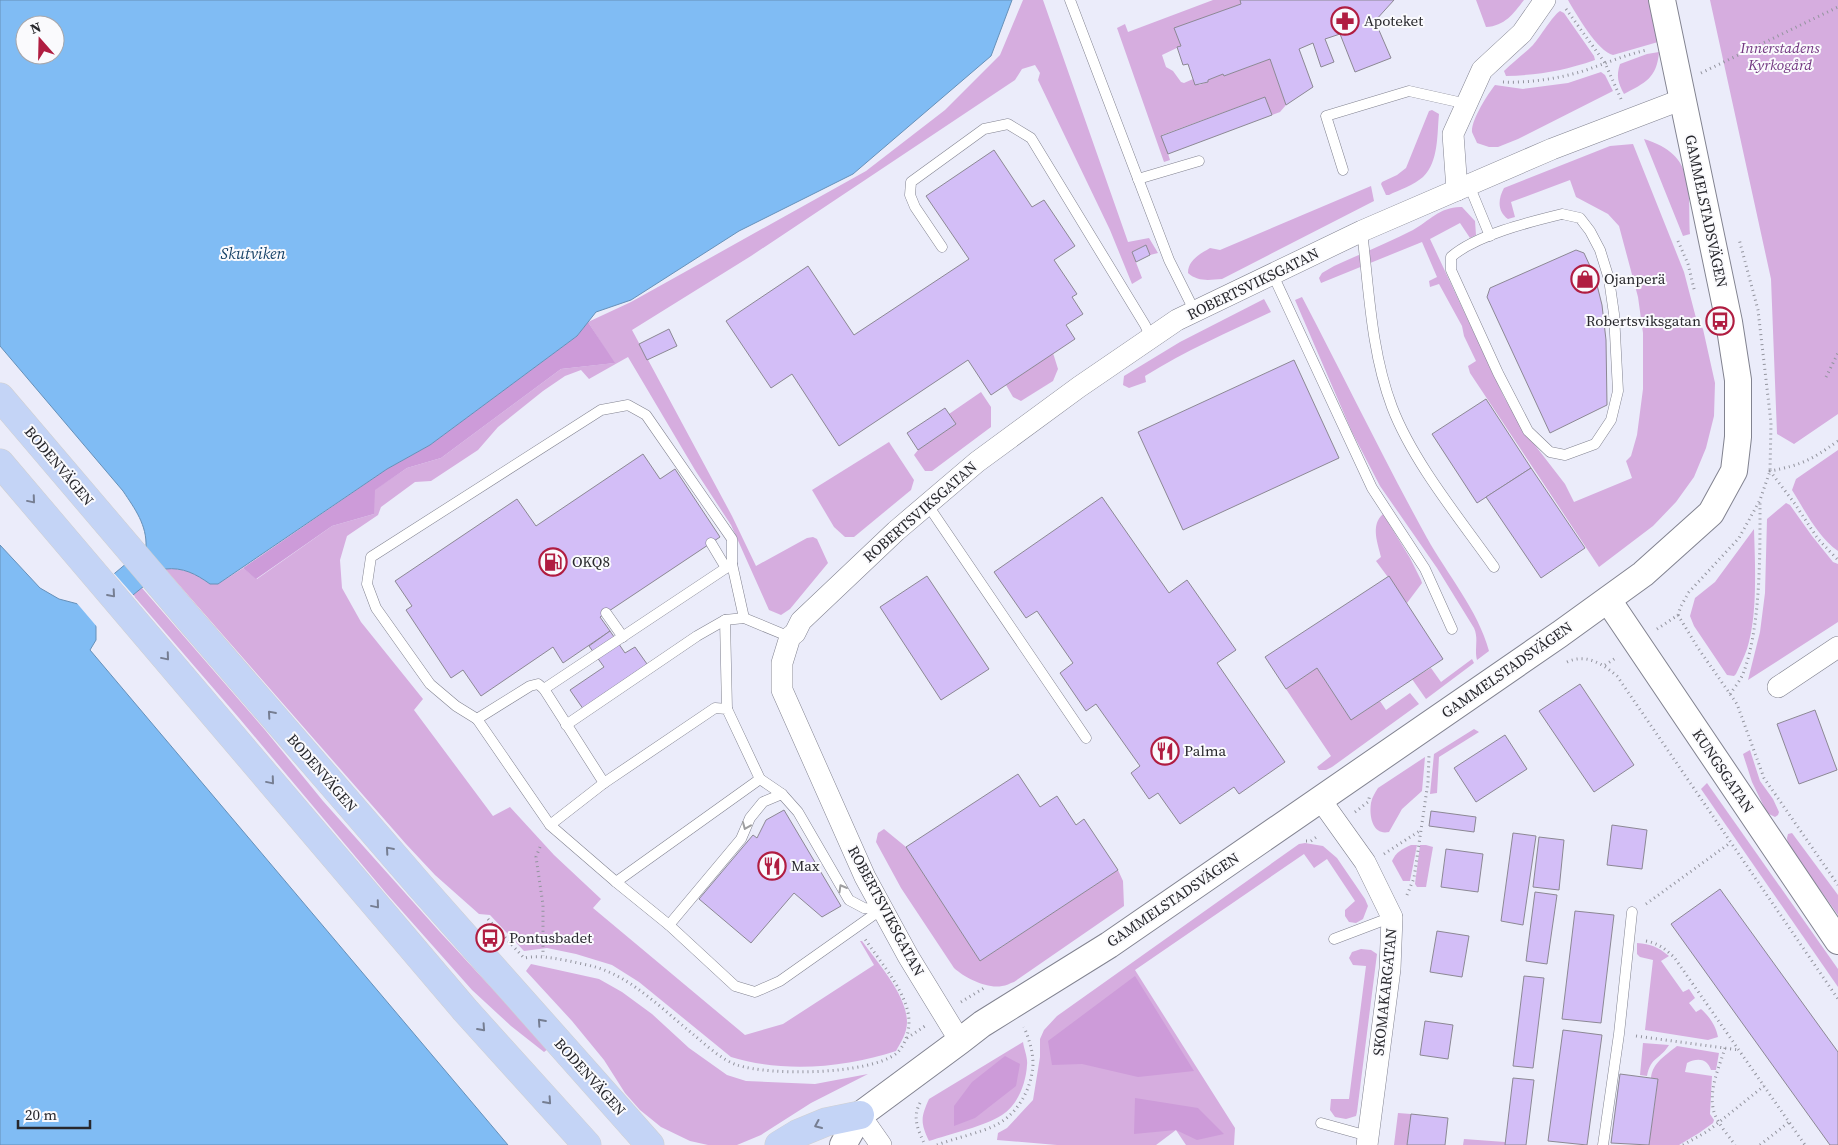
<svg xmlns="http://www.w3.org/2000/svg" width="1838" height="1145" font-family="'Source Serif 4',serif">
  <rect width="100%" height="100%" fill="#ebecfa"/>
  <g fill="#d6addf">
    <path d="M 1023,0 L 1043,0 L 1128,242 L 1149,238 L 1158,253 L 1150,255 L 1146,245 L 1132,252 L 1142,278 L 1132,284 L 1110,230 L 1038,80 L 1040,73 L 1035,65 L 1022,69 L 1015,80 L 751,256 L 632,330 L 732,516 L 756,566 L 807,538 L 813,537 L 817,539 L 828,563 L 790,609 L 781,615 L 769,610 L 731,525 L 695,470 L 628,357 L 589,379 L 581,370 L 565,376 L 543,391 L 498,427 L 478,450 L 431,481 L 415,482 L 381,507 L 378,515 L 347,536 L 340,560 L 342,588 L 361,622 L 423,699 L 414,710 L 493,816 L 510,807 L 554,855 L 601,899 L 593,908 L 745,1035 L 783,1024 L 874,965 L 860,941 L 862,941 C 877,962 907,995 907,1022 C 907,1033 901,1042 896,1051 C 845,1068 783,1073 731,1057 L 639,982 L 612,965 L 576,954 L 547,948 L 524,951 L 490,915 L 479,914 L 435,875 L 406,844 L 165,569 C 183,567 196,574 210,584 L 218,584 L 243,568 L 257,579 L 332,526 L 374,514 L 374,490 L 407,468 L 441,458 L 561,369 L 614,363 L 588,322 L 631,302 L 866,171 L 945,110 L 1000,55 Z"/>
    <polygon points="1213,0 1240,0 1241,4 1175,28 1181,46 1162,55 1166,67 1173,71 1181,82 1184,83 1193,79 1195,84 1198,83 1199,85 1208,82 1208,80 1223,74 1224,76 1270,59 1286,105 1280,112 1272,115 1265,97 1162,135 1170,160 1164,162 1117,28 1125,24 1128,32"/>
    <path d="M 1476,0 L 1524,0 C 1513,14 1505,26 1486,27 Z"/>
    <path d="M 1568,0 L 1649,0 L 1658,42 L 1613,55 C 1598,52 1576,14 1568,0 Z"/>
    <polygon points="1710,0 1838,0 1838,414 1794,444 1777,434 1771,279"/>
    <path d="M 1560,11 L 1564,13 L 1594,56 L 1595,60 C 1563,71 1539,75 1506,76 L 1504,71 C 1513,62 1524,54 1533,45 C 1540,37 1553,15 1560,11 Z"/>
    <path d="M 1659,52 C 1657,78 1645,83 1624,94 C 1618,83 1616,76 1620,64 L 1647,54 Z"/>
    <path d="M 1601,72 L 1605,75 L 1613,91 L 1518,139 L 1498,147 L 1489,147 L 1477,143 C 1476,140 1473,135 1472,132 C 1471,120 1488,94 1495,85 L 1523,89 L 1568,83 Z"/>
    <path d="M 1432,110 L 1439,114 C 1437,133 1439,162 1423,177 C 1414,185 1399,190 1389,195 L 1386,195 L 1381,184 L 1382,182 L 1397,175 L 1406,168 L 1429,111 Z"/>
    <path d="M 1644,139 C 1696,155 1688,189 1690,234 L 1683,236 Z"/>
    <path d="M 1633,144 L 1684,272 L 1696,318 L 1703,329 L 1715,383 L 1714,416 L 1706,448 L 1694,477 L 1676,502 L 1653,526 L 1599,567 L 1470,373 L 1468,366 L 1476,361 L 1464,336 L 1462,326 L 1439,284 L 1430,287 L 1429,281 L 1437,277 L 1422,242 L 1321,283 L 1319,278 L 1322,273 L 1334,266 C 1360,254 1388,243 1413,230 C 1429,221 1441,206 1462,207 L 1475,221 L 1476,235 L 1470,238 L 1460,223 L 1430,239 L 1504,397 L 1524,431 L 1565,484 L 1574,502 L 1632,478 L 1626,461 L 1631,456 L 1637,435 L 1643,389 L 1643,333 L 1638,297 L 1619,226 L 1608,214 L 1576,197 L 1570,180 L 1511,202 L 1515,217 L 1508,219 C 1497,211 1498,199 1504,188 L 1610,146 Z"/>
    <path d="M 1371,186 L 1374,201 L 1222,279 C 1209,280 1198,282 1188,273 C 1188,260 1200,254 1210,248 L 1220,250 Z"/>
    <path d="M 1302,297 C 1344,377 1383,458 1427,538 C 1447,574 1478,610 1489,651 L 1477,660 C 1474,649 1479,639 1474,628 L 1437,568 L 1380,486 L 1352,432 L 1295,300 Z"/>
    <path d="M 1264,299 L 1271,312 C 1228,332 1185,351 1145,376 L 1146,382 L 1129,388 L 1123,385 L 1124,376 L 1180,342 Z"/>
    <polygon points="1053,353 1058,369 1053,381 1021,401 1013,397 1006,385"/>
    <polygon points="981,392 991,407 991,427 932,471 925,471 914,455 918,450 956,424 949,414"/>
    <polygon points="889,442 914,480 911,490 854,537 845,537 834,527 812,490"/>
    <path d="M 1838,450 L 1838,551 C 1818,537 1805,511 1792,490 L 1796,479 Z"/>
    <polygon points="1786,503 1790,505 1812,536 1833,562 1838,564 1838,622 1748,680 1760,632 1765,593 1767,519"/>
    <path d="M 1383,514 L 1410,558 L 1421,580 L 1422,583 L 1407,603 L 1376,561 L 1381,557 C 1378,544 1370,525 1383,514 Z"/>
    <path d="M 1754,529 C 1755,564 1758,615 1747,649 C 1744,657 1740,666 1736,674 L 1734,676 L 1727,675 L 1694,626 L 1690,616 L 1695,598 L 1715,582 Z"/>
    <polygon points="142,588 265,730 323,801 439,931 548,1049 544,1052 511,1026 472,990 386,893 239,718 133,595"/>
    <polygon points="1472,659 1474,663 1426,699 1412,679 1431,668 1441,682"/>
    <polygon points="1317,668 1351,720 1380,701 1386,710 1410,693 1419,704 1332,767 1326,770 1319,770 1317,767 1331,756 1286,689"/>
    <polygon points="1474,729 1479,732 1439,757 1437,793 1430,794 1434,754"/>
    <polygon points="1750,750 1760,781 1773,799 1779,812 1778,815 1775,817 1767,813 1752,782 1743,754"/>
    <path d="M 1425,757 L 1422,791 L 1402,809 L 1389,832 C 1372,836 1369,815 1371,803 C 1372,797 1375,793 1378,788 Z"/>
    <polygon points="1707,783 1838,969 1838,987 1701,789"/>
    <path d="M 884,829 L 906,847 L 980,961 L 1118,870 L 1123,881 L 1124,906 L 1014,982 C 1010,983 1006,986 1002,986 C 987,989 965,978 954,968 L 901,888 L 876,842 L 878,833 Z"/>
    <polygon points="1792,833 1838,895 1838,915 1788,845 1787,838 1788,834"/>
    <polygon points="1305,843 1323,846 1337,858 1365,899 1368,906 1363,919 1356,923 1349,922 1345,916 1345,910 1355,901 1327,859 1314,868 1304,854 1135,970 1235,1128 1234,1145 1186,1145 1176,1130 1156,1145 1057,1145 997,1140 998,1133 1007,1128 1033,1100 1040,1057 1040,1039 1044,1030 1057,1016 1299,844"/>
    <path d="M 1411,845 L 1417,845 L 1410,881 L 1403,881 L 1392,861 C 1396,852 1402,849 1411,845 Z"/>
    <polygon points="1420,845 1426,845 1433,847 1426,887 1417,887 1415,884"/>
    <path d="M 1637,943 C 1651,944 1658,947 1669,956 L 1661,961 L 1683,992 L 1689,989 L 1695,998 L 1689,1003 L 1696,1012 L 1701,1009 C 1709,1016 1716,1026 1718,1037 L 1708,1040 L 1645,1030 L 1653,960 L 1640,957 L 1637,954 Z"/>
    <polygon points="1361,949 1371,950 1377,954 1357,1112 1356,1116 1346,1119 1335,1117 1330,1110 1331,1099 1349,1099 1366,966 1353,965 1349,958 1352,952"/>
    <polygon points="531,964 599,979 622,992 652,1014 689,1048 727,1075 746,1081 815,1084 868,1074 811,1103 761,1135 737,1145 708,1145 690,1141 661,1127 640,1110 625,1093 604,1060 572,1021 526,971"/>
    <path d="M 1023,1042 C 1024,1049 1028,1058 1027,1065 C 1026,1083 1018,1105 1002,1115 C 985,1126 950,1134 929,1141 C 920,1122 921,1117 929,1099 Z"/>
    <path d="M 1643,1043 L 1669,1045 C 1660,1060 1651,1056 1647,1076 L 1640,1075 Z"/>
    <path d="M 1677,1046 L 1719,1053 L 1716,1070 L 1711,1070 C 1707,1058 1697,1058 1687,1063 L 1685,1072 L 1712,1076 L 1710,1114 L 1714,1120 L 1713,1123 L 1699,1133 L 1679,1145 L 1649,1145 L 1658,1079 L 1651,1078 C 1652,1063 1666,1055 1677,1046 Z"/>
    <polygon points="1398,1113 1411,1114 1407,1145 1394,1145"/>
    <polygon points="1464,1139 1505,1142 1505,1145 1463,1145"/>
  </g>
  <g fill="#cd9bd9">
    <polygon points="588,322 615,363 561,369 441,458 407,468 375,490 374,514 332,526 256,579 243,568 387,469 430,445 577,336"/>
    <polygon points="1135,976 1194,1071 1138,1077 1082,1064 1052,1065 1048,1041"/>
    <polygon points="1005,1056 1020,1064 1016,1086 975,1118 954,1126 954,1106 972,1082"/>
    <polygon points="1135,1098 1198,1108 1224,1134 1197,1140 1176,1130 1134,1134"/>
  </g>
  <path fill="#80bcf4" stroke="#6690b8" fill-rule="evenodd" d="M 0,0 L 1012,0 L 991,56 L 853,174 L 739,231 L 631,300 L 596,312 L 577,336 L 430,445 L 387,469 L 218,584 L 210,584 C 196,574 183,567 165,569 L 96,625 L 96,640 L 90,650 L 508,1145 L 0,1145 L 0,545 L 40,588 L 59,599 L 78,604 L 146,547 C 147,525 135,509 123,491 L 0,346 ZM 25,25 L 55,25 L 55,55 L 25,55 Z"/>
  <polygon fill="#ebecfa" points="113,572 135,597 98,627 98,628 75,601 78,601"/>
  <g fill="#d3bef7" stroke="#8c8894">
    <polygon points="1240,0 1394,0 1375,21 1391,58 1355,72 1340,34 1325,39 1334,62 1321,67 1313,43 1299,49 1313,87 1286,105 1270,59 1224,76 1223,74 1208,80 1208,82 1195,85 1188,64 1183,65 1177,47 1181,46 1174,28 1241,4"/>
    <polygon points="1265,97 1272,115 1168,154 1161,136"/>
    <polygon points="994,150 1032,207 1044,200 1075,246 1054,260 1077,294 1072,297 1083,314 1066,325 1075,339 991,395 968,360 839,446 792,374 771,388 726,321 808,266 854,335 969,259 926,196"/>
    <polygon points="1146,245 1150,255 1136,262 1132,252"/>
    <polygon points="1576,250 1584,253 1595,277 1602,305 1606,340 1607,405 1550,433 1487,297 1490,288"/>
    <polygon points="669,329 677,346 647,360 639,344"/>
    <polygon points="1294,360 1339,458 1183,530 1138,432"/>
    <polygon points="1486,399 1531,468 1477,503 1432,434"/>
    <polygon points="945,408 956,424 918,450 907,433"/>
    <polygon points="643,454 660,479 675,469 720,537 600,617 610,631 563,663 553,647 481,696 463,670 451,678 406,610 412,606 395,581 517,499 536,526"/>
    <polygon points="1531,468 1585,548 1541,578 1486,497"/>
    <polygon points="1102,497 1169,593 1187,580 1236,650 1217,663 1285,762 1239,794 1234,787 1180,824 1158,793 1149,799 1131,773 1140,766 1096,704 1086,711 1060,673 1073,663 1037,611 1026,618 994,572"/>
    <polygon points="927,576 989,669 941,700 880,607"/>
    <polygon points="1389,576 1443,659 1351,720 1317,668 1286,689 1265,657"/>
    <polygon points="610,631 625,653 635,647 652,671 586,713 570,690 604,667 589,646"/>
    <polygon points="1580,684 1634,765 1594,792 1539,711"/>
    <polygon points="1815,710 1837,770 1799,784 1777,724"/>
    <polygon points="1505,735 1527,769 1476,802 1454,768"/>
    <polygon points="1018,774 1040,807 1057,796 1076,825 1084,819 1118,870 980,961 906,847"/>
    <polygon points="784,810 841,906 822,917 794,893 751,943 699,899 753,835 757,838 766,820"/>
    <polygon points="1431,811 1476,817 1474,832 1429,826"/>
    <polygon points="1612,825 1647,830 1642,869 1607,865"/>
    <polygon points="1513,833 1536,836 1523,925 1501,921"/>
    <polygon points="1539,837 1564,840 1559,890 1533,887"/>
    <polygon points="1446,849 1483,854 1478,892 1441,887"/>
    <polygon points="1720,889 1838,1052 1838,1145 1830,1145 1671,924"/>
    <polygon points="1535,892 1557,895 1547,964 1526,961"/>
    <polygon points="1575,911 1614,915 1601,1023 1562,1019"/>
    <polygon points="1437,931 1469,936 1462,977 1430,972"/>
    <polygon points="1524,976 1544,978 1533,1068 1513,1066"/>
    <polygon points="1425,1021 1453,1025 1448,1059 1420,1055"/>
    <polygon points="1563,1030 1602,1035 1587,1145 1548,1141"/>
    <polygon points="1620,1074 1658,1079 1649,1145 1611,1143"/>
    <polygon points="1513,1078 1534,1080 1526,1145 1505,1145"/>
    <polygon points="1411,1114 1448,1118 1445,1145 1407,1145"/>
  </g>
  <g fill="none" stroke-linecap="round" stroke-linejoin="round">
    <g stroke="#828390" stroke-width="11">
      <g id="service">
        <polyline points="1070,0 1169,260 1195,312"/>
        <polyline points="1343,170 1326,116 1409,91 1467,104"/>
        <polyline points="1138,179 1199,161"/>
        <polyline points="1469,185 1490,236"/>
        <path d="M 1562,214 L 1580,218 L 1590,231 L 1600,250 L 1609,279 L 1614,314 L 1618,391 L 1611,420 L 1595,444 L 1565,455 L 1550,452 L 1528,431 L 1498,373 L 1451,270 L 1451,257 C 1476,235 1529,222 1562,214 Z"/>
        <path d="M 1362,231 C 1369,290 1371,351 1392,407 C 1413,462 1460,519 1494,567"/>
        <polyline points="942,247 915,207 910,195 911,182 984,129 1008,124 1031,138 1145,325 1151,338"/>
        <polyline points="1273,275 1372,488 1425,569 1452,629"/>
        <polyline points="927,504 1086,738"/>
        <polyline points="711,543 726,568"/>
        <polyline points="606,613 623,637"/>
        <polyline points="725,620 727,709"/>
        <polyline points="544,689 732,564"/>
        <polyline points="477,719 456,706 430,684 376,608 367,584 371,557 601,410 628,405 646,415 732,539 732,564 744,618"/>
        <polyline points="566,725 697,636 725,620 744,618 790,637"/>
        <polyline points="782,794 760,779 727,709 715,708 604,783 550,825 616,882 669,925 735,986 755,992 780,981 882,909"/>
        <polyline points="550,825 477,719 530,686 538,684 544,689 604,783"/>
        <polyline points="616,882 760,779"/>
        <polyline points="669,925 741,839 750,818 763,802 782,794 798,812 849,900 864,908 882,909"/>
        <polyline points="1334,939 1392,917"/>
        <polyline points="1321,1123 1368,1136"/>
        <polyline points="1603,1145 1619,1034 1632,912"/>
      </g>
    </g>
    <g stroke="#828390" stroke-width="22">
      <g id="minor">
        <polyline points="1457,190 1453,134 1482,70 1522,33 1545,0"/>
        <polyline points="1778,687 1838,647"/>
        <polyline points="1320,799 1365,862 1392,917 1390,969 1367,1145"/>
        <polyline points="960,1041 908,956 865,877 782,690 782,663 790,637 795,633 801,621 896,531 977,462 1079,387 1177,320 1362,231 1552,149 1683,99"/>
        <polyline points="860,1115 881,1145"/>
      </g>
    </g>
    <g stroke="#828390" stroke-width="28">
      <g id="tertiary">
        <polyline points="1608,600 1838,941"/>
        <polyline points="843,1145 860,1115 960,1041 982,1024 1109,945 1560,634 1643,574 1711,513 1734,471 1738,437 1738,380 1729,322 1662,0"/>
      </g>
    </g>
    <g stroke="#d0d0d1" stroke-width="29">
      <g id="primary">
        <polyline points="0,397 190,620 421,887 650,1145"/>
        <polyline points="0,463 465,1010 587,1145"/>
        <polyline points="779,1145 797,1134 826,1122 860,1115"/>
      </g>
    </g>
    <g stroke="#93949e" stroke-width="3" stroke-dasharray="1 4" stroke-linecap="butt">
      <polyline points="1566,9 1605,63 1621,99"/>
      <polyline points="1701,73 1838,7"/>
      <path d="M 1503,82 C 1528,83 1556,79 1580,72 C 1602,65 1624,55 1647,50"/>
      <polyline points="1678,241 1688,264 1695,293"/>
      <polyline points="1826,377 1838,353"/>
      <path d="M 1838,441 C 1811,460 1802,465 1770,471 L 1795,504 L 1818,539 L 1838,560"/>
      <polyline points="1678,615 1698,648 1737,704 1764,778 1838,885"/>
      <polyline points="1657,629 1678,615 1681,606 1689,592 1739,538 1760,500 1770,471 1771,423 1758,310 1739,239"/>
      <path d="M 1567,662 C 1586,653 1603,664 1617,676 L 1838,999"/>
      <polyline points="1605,665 1617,657"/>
      <path d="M 1730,694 C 1734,688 1740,681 1743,674 C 1761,627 1760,553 1760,502"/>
      <polyline points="1355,812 1368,802 1370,795"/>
      <polyline points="1306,841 1311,841 1318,836"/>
      <polyline points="540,847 536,857 543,905 543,956"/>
      <polyline points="1384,854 1421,830"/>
      <polyline points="1407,895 1414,878 1428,782 1429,755"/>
      <polyline points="1646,904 1730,843"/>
      <path d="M 488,919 L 524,958 C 540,955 553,958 569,961 C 582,964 596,966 609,972 C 639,985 668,1014 694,1035 C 707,1046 722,1060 737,1065 C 770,1076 870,1075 897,1053 C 905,1045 909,1033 909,1022 C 909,994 880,962 865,939"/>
      <path d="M 1646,941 C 1658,943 1665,949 1674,957 L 1805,1145"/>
      <polyline points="961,1002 984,988"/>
      <polyline points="1636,1036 1739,1050"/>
      <polyline points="907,1038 925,1026"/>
      <path d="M 1725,1048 C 1719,1068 1708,1090 1714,1112 C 1718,1124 1728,1135 1735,1145"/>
      <path d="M 920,1103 C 912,1118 918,1130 925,1145"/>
      <path d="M 937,1145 C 955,1138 980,1133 996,1125 C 1018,1114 1032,1088 1033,1064 C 1033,1051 1029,1039 1024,1027"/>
      <polyline points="1683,1145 1708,1131 1764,1086"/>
      <polyline points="1760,1145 1789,1122"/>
    </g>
    <use href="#service" stroke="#fff" stroke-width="10"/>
    <use href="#minor" stroke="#fff" stroke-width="21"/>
    <use href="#tertiary" stroke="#fff" stroke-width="26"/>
    <use href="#primary" stroke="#c4d4f6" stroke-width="28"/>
  </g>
  <defs><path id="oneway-chevron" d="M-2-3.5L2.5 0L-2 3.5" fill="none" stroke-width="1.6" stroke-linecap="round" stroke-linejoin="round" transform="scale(1.25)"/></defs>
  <g stroke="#767e92">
    <use href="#oneway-chevron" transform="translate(32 500) rotate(50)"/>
    <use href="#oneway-chevron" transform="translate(112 594) rotate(49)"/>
    <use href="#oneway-chevron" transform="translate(166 657) rotate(50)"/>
    <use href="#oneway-chevron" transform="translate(271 714) rotate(-131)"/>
    <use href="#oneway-chevron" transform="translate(271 781) rotate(50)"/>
    <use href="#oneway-chevron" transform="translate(389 850) rotate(-131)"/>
    <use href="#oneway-chevron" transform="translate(376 905) rotate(50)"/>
    <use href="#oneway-chevron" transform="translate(541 1022) rotate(-132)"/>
    <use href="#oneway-chevron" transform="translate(482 1028) rotate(48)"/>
    <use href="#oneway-chevron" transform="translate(548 1101) rotate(48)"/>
    <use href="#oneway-chevron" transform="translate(818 1125) rotate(156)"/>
  </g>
  <g stroke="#9e9ea0">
    <use href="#oneway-chevron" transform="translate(746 826) rotate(112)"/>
    <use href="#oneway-chevron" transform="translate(842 888) rotate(-120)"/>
  </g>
  <defs>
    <g id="pharmacy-ring" transform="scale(1.4375)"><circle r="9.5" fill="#fafafd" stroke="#b01d41" stroke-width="1.5"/><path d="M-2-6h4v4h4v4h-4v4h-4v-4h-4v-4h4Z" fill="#b01d41"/></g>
    <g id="shop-ring" transform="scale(1.4375)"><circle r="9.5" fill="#fafafd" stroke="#b01d41" stroke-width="1.5"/><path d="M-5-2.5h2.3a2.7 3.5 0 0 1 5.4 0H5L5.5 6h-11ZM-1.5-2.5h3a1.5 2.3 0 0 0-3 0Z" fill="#b01d41"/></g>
    <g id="bus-ring" transform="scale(1.4375)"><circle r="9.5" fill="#fafafd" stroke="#b01d41" stroke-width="1.5"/><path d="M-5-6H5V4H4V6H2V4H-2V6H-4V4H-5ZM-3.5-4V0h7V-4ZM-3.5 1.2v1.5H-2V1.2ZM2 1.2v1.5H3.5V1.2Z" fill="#b01d41"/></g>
    <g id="fuel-ring" transform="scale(1.4375)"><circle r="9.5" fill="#fafafd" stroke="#b01d41" stroke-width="1.5"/><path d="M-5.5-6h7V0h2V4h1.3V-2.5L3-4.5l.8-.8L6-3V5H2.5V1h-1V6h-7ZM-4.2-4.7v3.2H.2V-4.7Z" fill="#b01d41"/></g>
    <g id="restaurant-ring" transform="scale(1.4375)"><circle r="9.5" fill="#fafafd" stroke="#b01d41" stroke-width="1.5"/><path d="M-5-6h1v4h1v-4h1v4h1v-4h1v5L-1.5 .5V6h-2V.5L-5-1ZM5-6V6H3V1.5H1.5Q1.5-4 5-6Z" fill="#b01d41"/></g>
  </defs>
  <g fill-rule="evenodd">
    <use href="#pharmacy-ring" x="1345" y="21"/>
    <use href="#shop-ring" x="1585" y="279"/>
    <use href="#bus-ring" x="1720" y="321"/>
    <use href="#fuel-ring" x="553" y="562"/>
    <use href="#restaurant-ring" x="1165" y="751"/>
    <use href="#restaurant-ring" x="772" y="866"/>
    <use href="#bus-ring" x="490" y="938"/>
  </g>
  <g text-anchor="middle" stroke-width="4" stroke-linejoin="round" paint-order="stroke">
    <g font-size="15" fill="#28282d" stroke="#fafafd" text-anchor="start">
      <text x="1364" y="26">Apoteket</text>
      <text x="1604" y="284">Ojanperä</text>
      <text x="1701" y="326" text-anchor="end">Robertsviksgatan</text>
      <text x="572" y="567">OKQ8</text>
      <text x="1184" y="756">Palma</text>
      <text x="791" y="871">Max</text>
      <text x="509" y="943">Pontusbadet</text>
    </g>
    <g font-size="15" font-style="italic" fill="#733781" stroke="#fafafd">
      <text x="1780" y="53">Innerstadens<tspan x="1780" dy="17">Kyrkogård</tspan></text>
    </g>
    <g font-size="15" fill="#28282d" stroke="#fafafd">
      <text transform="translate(1706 211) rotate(78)" y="5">GAMMELSTADSVÄGEN</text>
      <text transform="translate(1253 284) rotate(-26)" y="5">ROBERTSVIKSGATAN</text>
      <text transform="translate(59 466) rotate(50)" y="5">BODENVÄGEN</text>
      <text transform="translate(920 512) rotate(-41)" y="5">ROBERTSVIKSGATAN</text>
      <text transform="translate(1507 670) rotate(-35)" y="5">GAMMELSTADSVÄGEN</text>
      <text transform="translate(1723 771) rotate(56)" y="5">KUNGSGATAN</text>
      <text transform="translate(322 773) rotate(49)" y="5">BODENVÄGEN</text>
      <text transform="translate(1173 900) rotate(-34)" y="5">GAMMELSTADSVÄGEN</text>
      <text transform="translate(886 911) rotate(62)" y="5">ROBERTSVIKSGATAN</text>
      <text transform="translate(1385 992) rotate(-84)" y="5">SKOMAKARGATAN</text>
      <text transform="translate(590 1077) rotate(48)" y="5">BODENVÄGEN</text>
    </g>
    <g font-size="16" font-style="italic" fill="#184368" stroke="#fafafd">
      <text x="253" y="259">Skutviken</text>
    </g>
  </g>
  <g transform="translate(40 40) rotate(340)"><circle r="24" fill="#fafafd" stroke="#a6a6aa"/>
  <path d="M0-4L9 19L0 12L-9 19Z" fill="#b01d41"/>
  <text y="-8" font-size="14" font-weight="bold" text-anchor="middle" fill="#28282d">N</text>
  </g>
  <path d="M18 1120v8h72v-8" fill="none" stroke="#28282d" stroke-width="2.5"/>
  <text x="25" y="1120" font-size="15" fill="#28282d" stroke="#fafafd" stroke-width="4" paint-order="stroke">20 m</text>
</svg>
